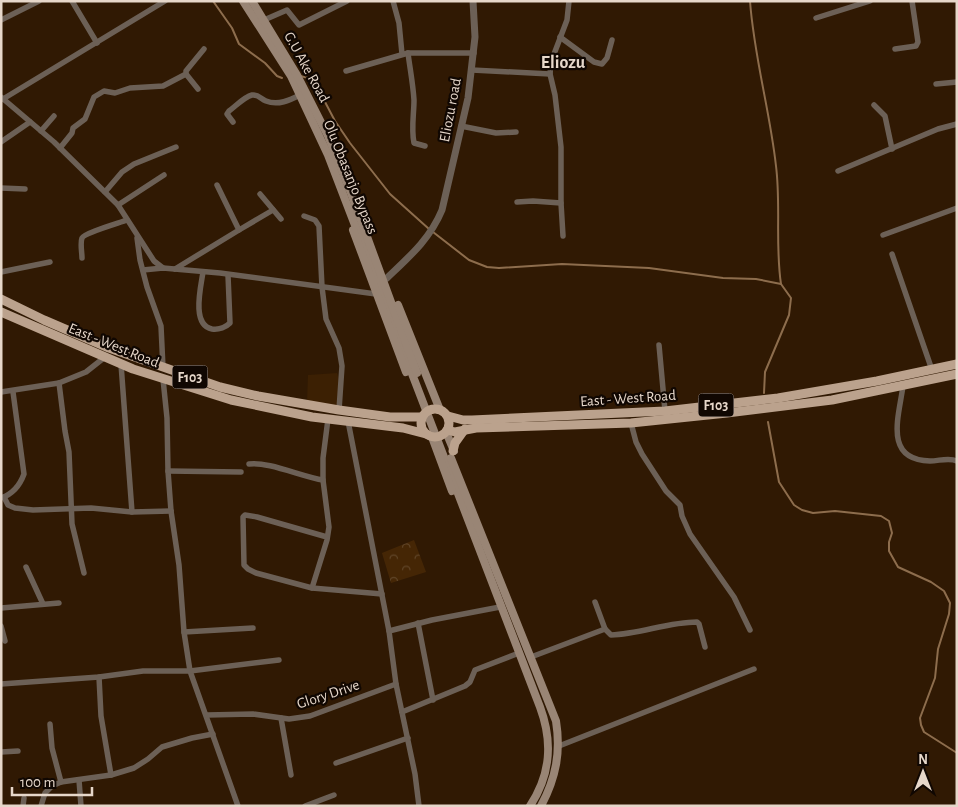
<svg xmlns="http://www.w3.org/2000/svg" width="958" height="807" font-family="'Alegreya Sans',sans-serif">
  <defs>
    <pattern id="park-crowns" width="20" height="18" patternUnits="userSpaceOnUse" patternTransform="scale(1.25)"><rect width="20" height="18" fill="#452605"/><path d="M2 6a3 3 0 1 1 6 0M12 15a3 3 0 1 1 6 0" fill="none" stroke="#604528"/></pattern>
  </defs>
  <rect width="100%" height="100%" fill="#301903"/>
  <polygon fill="#3c2003" points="337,373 339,380 337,407 307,403 308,375"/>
  <polygon fill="url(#park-crowns)" points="414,540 426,572 391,583 382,553"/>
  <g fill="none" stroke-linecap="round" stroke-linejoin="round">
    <g stroke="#8d6d4d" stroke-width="2">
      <polyline points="213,1 232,28 239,44 265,63 277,76 282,78"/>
      <path d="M 750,1 C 754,57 770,111 776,166 C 781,205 775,245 781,284"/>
      <polyline points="300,76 313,79 335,121 350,143 390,194 429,229"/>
      <polyline points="433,232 469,260 487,267 499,268 562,264 649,268 723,278 756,279 781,284 791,298 789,315 765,372 764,393"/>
      <polyline points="768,422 779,482 794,505 802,510 813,513 835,511 881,516 889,521 892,533 889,542 889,551 898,567 931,582 944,591 950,603 949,614 938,649 935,678 920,718 921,725 924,732 957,753"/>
    </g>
    <g stroke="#6c6056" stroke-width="5.5">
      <polyline points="72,1 97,43"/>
      <polyline points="393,1 399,23 402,54"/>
      <polyline points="816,18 870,1"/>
      <polyline points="1,20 39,1"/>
      <polyline points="264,20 287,10 299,25 347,1"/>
      <polyline points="560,37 594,62 602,64 607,58 612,40"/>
      <polyline points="895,49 916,46 918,42 912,1"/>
      <path d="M 408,53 C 410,69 413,84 414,100 C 414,114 411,129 414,143 L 425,146"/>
      <polyline points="472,70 550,74"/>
      <polyline points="346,71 408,53 474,53"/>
      <polyline points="186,74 198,89"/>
      <polyline points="936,84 957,82"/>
      <polyline points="1,97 54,142 118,205 154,261 163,268"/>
      <polyline points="3,99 165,1"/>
      <polyline points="874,105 885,116 892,149"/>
      <path d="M 233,122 L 227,114 L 229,111 C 236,106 244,97 252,95 C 258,94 261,99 266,101 C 278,106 290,100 300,95"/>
      <polyline points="461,126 496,133 516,132"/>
      <polyline points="41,131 54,116"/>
      <polyline points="1,142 30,122"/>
      <polyline points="60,148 72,133 73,128 85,119 94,97 104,91 115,93 130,88 163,86 186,74 186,71 204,49"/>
      <polyline points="838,171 938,129 957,124"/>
      <polyline points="1,188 25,189"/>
      <polyline points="105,192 122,172 134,164 176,147"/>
      <polyline points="260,194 281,219"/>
      <polyline points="517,202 533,201 561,203 561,147 555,95 550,74 551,62 567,20 569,1"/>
      <polyline points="561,203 563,236"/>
      <polyline points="118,205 164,175"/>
      <polyline points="304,216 315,220 319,226 322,287 326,319 339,348 342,366 339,410"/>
      <polyline points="239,230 273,210"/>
      <polyline points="883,235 957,208"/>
      <polyline points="137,238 140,260 147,287 161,326 163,368"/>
      <polyline points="892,254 932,370"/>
      <path d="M 82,258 C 82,253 80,243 82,238 C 84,233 119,223 127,220"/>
      <polyline points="175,269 239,230 217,185"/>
      <polyline points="143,270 163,268 220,273 376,294"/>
      <polyline points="1,272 50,262"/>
      <path d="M 203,272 C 201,286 191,325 212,329 C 219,330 226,327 230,323 L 228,275"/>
      <polyline points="659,345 665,411"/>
      <polyline points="121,364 132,512"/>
      <polyline points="163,379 167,418 168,471 171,511 179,565 184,632 190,671 238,806"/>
      <polyline points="59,383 65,431 69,452 72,524 84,573"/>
      <path d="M 903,386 C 899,416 883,460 930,461 C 939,461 949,457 957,461"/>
      <polyline points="1,392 59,383 86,372 105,357"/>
      <polyline points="348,421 389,631 396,684 415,774 419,806"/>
      <polyline points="631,423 636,442 642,454 666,491 680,505 682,516 690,534 734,597 750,630"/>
      <path d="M 249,464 C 267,461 303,477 323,480"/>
      <polyline points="168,471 241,472"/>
      <polyline points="4,497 8,505 15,508 33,510 91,508 132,512 171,511"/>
      <path d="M 1,498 C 13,494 20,485 24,474 L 13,392"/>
      <polyline points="327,537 257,517 245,515 243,517 244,565 248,569 256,573 312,588 382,594"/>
      <polyline points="26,567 43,604"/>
      <polyline points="312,588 327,540 329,527 323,480 323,458 328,419"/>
      <polyline points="1,608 59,603"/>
      <polyline points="418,623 433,700"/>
      <polyline points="1,626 5,641"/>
      <path d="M 605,629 L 611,635 C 640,634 668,622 697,622 L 699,624 L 705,647"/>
      <polyline points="389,631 432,620 500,607"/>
      <polyline points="184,632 253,628"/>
      <polyline points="531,657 605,629 595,602"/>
      <polyline points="99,677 101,716 111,775"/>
      <polyline points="1,684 99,677 143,671 190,671 279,660"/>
      <polyline points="402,712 465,686 470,682 475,670 519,653"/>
      <polyline points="207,715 253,714 289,719 310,716 396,684"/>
      <polyline points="281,718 291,775"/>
      <polyline points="50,724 52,748 61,782"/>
      <polyline points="559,746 754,669"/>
      <polyline points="1,752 18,751"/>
      <polyline points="336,763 408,738"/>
      <polyline points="79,780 81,806"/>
      <polyline points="23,806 24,798"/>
      <polyline points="41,806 45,793 52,786 61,782 111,775 134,768 148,759 162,747 192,738 213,734"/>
      <polyline points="305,806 334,795"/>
    </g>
    <path stroke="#6c6056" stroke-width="7" d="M 387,278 C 409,257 430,239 442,210 L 468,98 L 475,37 L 473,1"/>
    <g stroke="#998575" stroke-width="8">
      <path d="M 243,1 L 291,76 L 328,155 L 540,707 C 553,742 551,774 530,806"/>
      <polyline points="252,1 297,75 328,136 351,193 417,373"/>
      <polyline points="353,230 406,372"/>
      <polyline points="398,305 440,410"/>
      <polyline points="446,432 454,451"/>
      <polyline points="432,437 452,491"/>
      <path d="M 451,458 L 556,721 C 561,752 556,778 541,806"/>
    </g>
    <g stroke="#bba28d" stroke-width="9">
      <polyline points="1,299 44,320 109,348 220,387 258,396 339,410 390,417 422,417"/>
      <polyline points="1,312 133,369 231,400 312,417 403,428 426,434"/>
      <circle cx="435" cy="423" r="14"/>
      <polyline points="448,416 463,420 472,420 665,411 778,398 877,381 957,364"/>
      <polyline points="447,430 455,432 476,428 631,423 727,413 832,400 957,374"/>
      <polyline points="453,451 455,443 465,429"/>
    </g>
  </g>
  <g text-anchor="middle" stroke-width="4.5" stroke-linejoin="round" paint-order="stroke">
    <g fill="#100702" stroke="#a6998e" stroke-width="1">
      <rect x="172.5" y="365.5" width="35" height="23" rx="4"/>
      <rect x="698.5" y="393.5" width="35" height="23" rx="4"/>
    </g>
    <g font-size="14" font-weight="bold" fill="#e6d7ca">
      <text x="190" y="382">F103</text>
      <text x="716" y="410">F103</text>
    </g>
    <g font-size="15" fill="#e6d7ca" stroke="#100702">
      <text transform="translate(307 67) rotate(61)" y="5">G.U Ake Road</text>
      <text transform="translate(450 110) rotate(-79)" y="5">Eliozu road</text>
      <text transform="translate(351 177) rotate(68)" y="5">Olu Obasanjo Bypass</text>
      <text transform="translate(114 345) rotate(22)" y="5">East - West Road</text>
      <text transform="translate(628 398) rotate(-4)" y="5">East - West Road</text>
      <text transform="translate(328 694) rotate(-18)" y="5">Glory Drive</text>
    </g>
    <g font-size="18" font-weight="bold" fill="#e6d7ca" stroke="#100702">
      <text x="563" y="68">Eliozu</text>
    </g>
  </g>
  <rect width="958" height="807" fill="none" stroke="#e6d7ca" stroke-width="5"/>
  <g transform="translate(923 772)" stroke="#100702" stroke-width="4" paint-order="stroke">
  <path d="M0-4L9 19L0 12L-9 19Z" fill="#e6d7ca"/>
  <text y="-8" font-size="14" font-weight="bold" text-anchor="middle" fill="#e6d7ca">N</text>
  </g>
  <path d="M12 787v8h80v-8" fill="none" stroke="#e6d7ca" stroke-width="2.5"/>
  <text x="20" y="787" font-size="15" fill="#e6d7ca" stroke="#100702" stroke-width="4" paint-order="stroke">100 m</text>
</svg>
